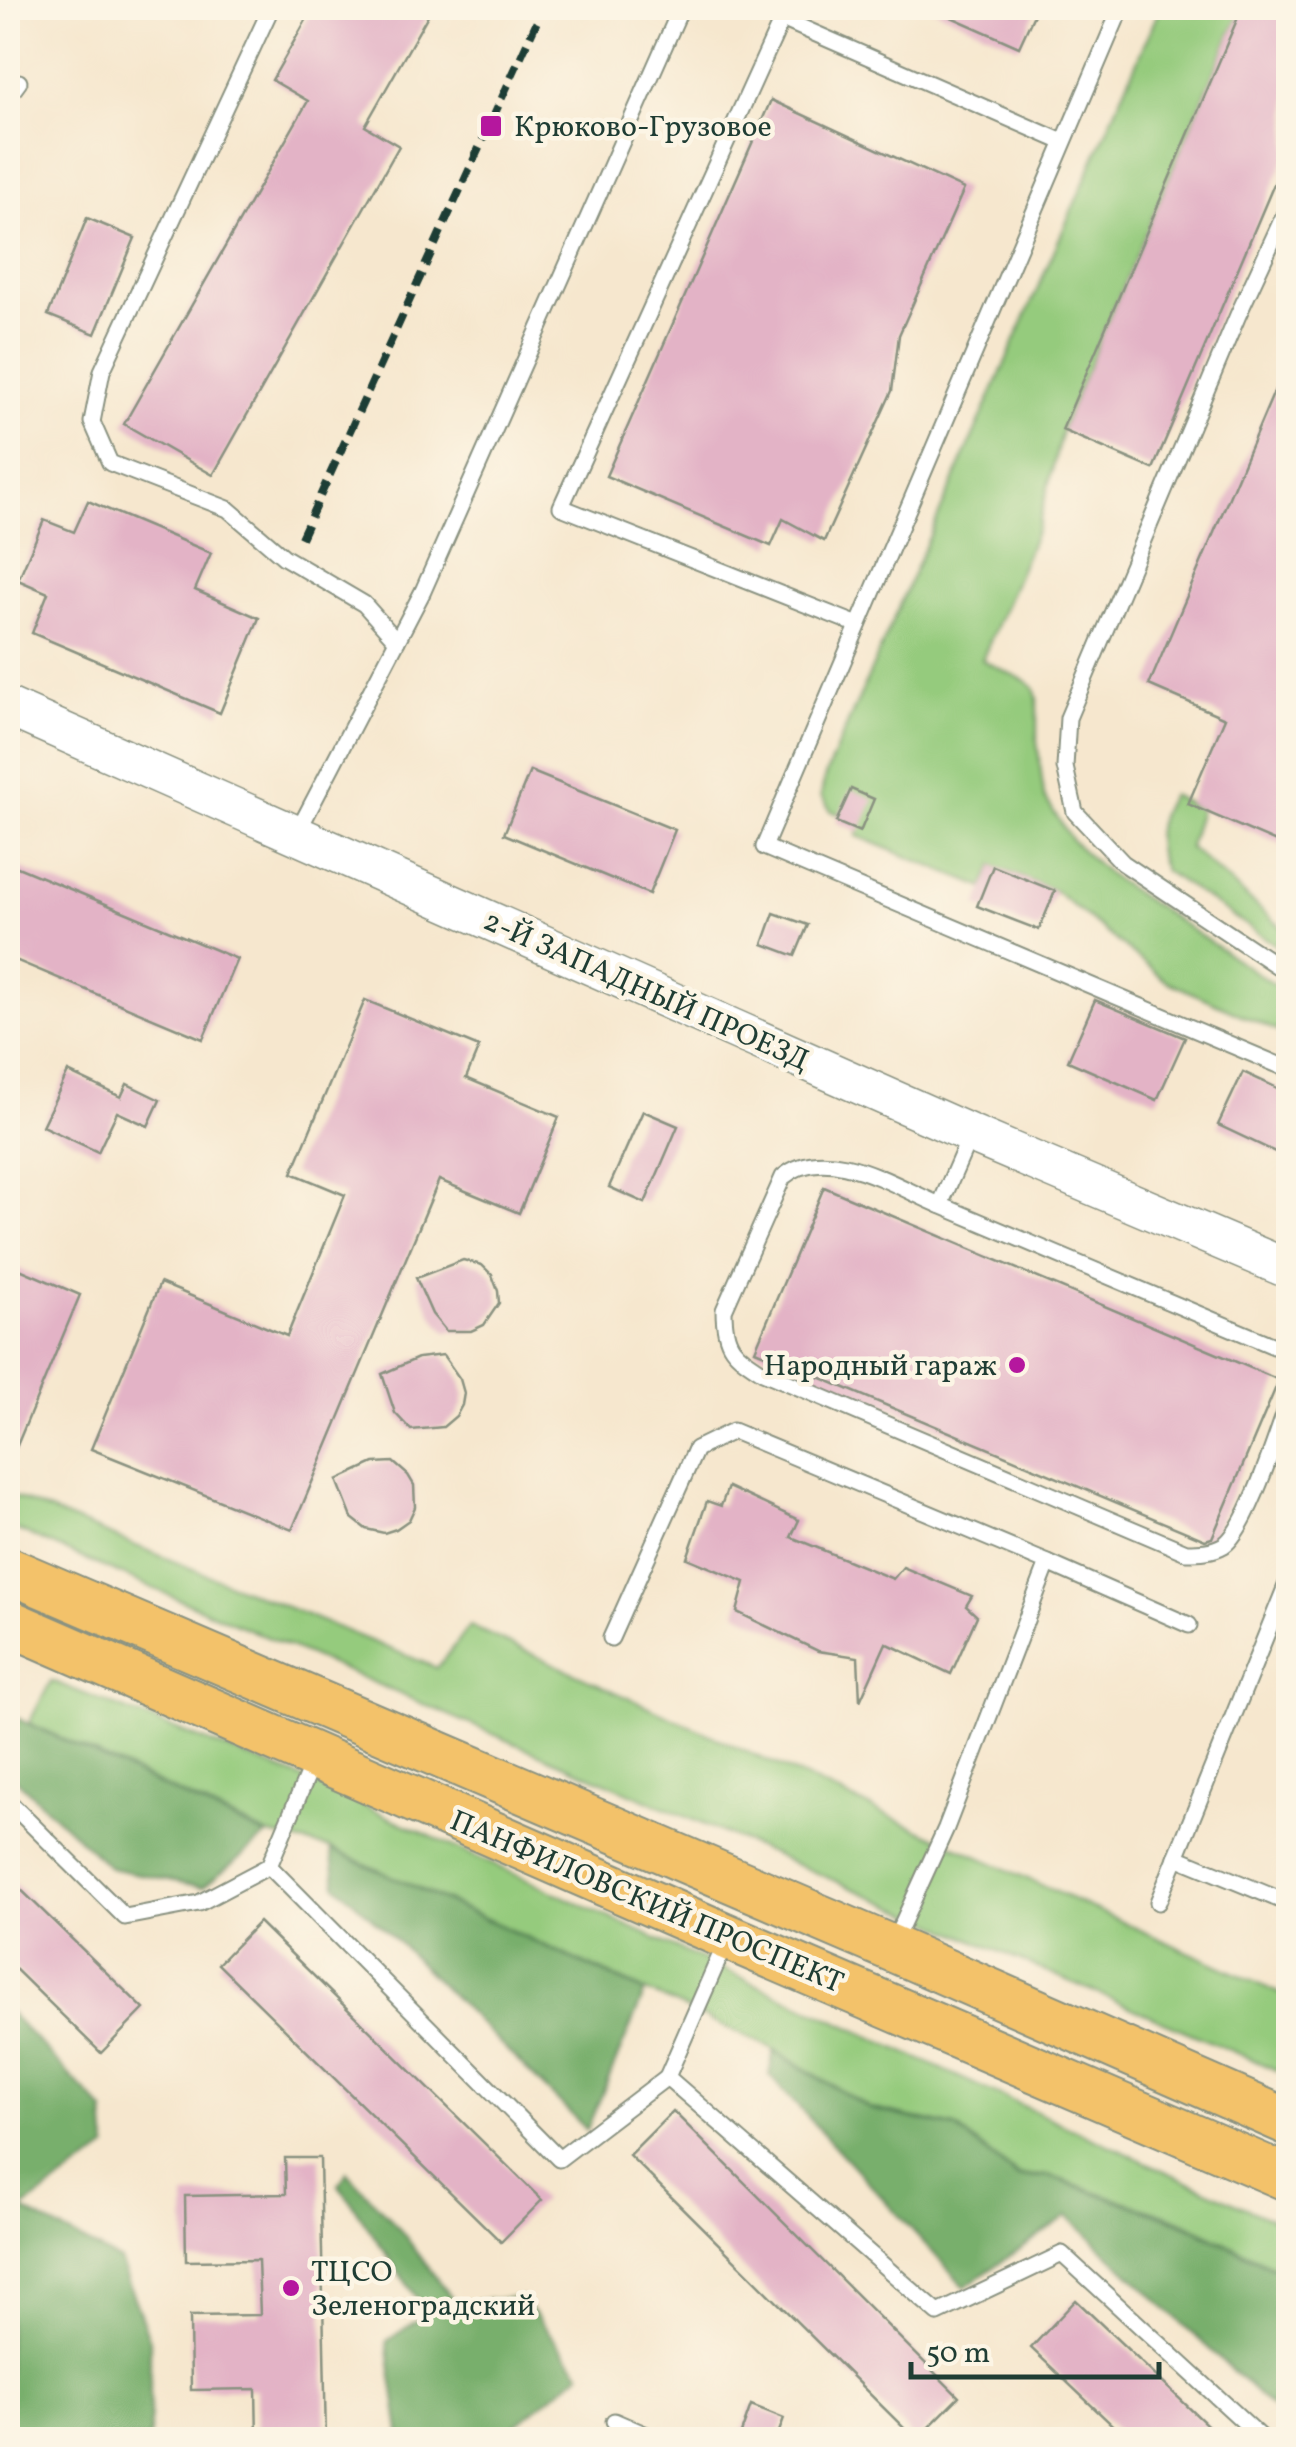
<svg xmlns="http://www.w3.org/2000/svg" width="1296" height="2447" font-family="Vollkorn,serif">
  <rect width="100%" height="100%" fill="#fcf5e5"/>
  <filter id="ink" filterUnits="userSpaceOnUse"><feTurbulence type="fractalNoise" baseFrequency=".01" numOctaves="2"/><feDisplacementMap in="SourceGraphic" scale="20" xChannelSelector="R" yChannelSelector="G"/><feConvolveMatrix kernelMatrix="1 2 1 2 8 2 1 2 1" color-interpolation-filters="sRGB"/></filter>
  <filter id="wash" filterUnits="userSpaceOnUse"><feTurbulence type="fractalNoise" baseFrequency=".0048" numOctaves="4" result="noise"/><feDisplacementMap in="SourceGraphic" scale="40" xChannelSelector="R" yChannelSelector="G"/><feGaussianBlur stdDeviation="2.25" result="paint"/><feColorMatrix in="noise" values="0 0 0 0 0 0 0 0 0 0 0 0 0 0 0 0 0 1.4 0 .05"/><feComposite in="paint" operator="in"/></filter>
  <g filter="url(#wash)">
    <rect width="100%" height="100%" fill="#f6e7ce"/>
    <g fill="#95cb7d" stroke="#5a8458" stroke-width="2.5">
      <polygon points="1160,8 1242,8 1062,430 1038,527 982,660 1026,681 1034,688 1037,698 1037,741 1044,796 1072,841 1110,876 1288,994 1288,1036 1166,981 1055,891 993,866 984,888 857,836 860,822 831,811 821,796 825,776"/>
      <path d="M 1171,795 L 1200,809 L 1189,847 L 1288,933 L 1288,953 L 1165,871 C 1151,844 1154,820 1171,795 Z"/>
      <polygon points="8,1494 437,1668 470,1626 1288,1997 1288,2075 8,1526"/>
      <polygon points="51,1681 316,1784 1288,2227 1288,2273 1180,2220 1048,2175 1019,2176 956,2127 870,2108 774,2049 330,1848 269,1835 29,1723"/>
    </g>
    <g fill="#78af6c" stroke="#4c7650" stroke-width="2.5">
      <polygon points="8,1714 29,1724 267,1836 203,1887 110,1868 8,1772"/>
      <polygon points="331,1849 645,1992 587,2130 395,1939 336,1885"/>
      <polygon points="8,2011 104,2111 107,2149 22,2209 120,2261 150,2340 150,2439 8,2439"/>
      <polygon points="774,2051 870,2109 956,2128 1018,2178 1048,2176 1179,2222 1288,2275 1288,2423 1068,2216 965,2287 769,2075"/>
      <polygon points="347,2172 402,2232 455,2303 521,2297 581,2373 498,2439 401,2439 387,2341 427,2313 339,2185"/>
    </g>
    <g id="blocks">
      <g fill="#e3b3c6">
        <polygon points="313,8 432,8 365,126 399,146 213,475 124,424 308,101 272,80"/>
        <polygon points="931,8 1037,8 1019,47"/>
        <polygon points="1242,8 1288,8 1288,151 1153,469 1062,430"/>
        <polygon points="771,100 964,189 899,335 892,391 824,541 783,519 771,546 606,476"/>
        <polygon points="87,218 135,238 95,334 48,315"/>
        <polygon points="1288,359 1288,847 1188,804 1225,718 1149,685"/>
        <polygon points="88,501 211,553 195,590 259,618 220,713 32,633 48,593 18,580 44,520 74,532"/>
        <polygon points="530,771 675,830 649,894 504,834"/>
        <polygon points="851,789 874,799 860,832 836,822"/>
        <polygon points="8,863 237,959 203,1039 8,957"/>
        <polygon points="993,866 1055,891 1039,930 977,906"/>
        <polygon points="774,913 808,925 795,956 763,944"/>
        <polygon points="365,1000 479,1047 466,1078 559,1117 519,1213 439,1180 292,1530 91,1449 160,1283 287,1336 345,1195 292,1173"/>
        <polygon points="1095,1000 1185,1038 1157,1100 1068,1061"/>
        <polygon points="68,1072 121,1097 127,1084 160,1100 148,1126 117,1112 98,1152 42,1126"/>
        <polygon points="1243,1072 1288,1093 1288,1158 1218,1125"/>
        <polygon points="643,1111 678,1126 645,1203 609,1187"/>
        <polygon points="824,1187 1279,1380 1212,1538 1205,1540 755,1350"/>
        <polygon points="463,1260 482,1265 492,1275 498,1291 499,1303 484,1325 471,1331 446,1331 432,1314 416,1278"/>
        <polygon points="8,1264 80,1295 8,1467"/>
        <polygon points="443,1355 460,1379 464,1393 462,1405 456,1416 443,1427 411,1430 395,1413 382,1374 418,1358"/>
        <polygon points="393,1462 408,1475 414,1485 415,1507 409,1520 396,1529 384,1533 366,1529 352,1518 337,1480 374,1463"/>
        <polygon points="728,1487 799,1520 791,1537 893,1579 903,1567 972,1596 966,1606 977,1616 951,1674 886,1643 860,1701 858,1657 818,1651 737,1612 745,1582 687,1558 707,1501 721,1506"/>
        <polygon points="8,1877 144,2009 101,2053 8,1962"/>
        <polygon points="259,1922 542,2200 501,2242 218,1964"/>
        <polygon points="673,2111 959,2397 916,2440 629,2155"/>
        <polygon points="285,2158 320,2158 326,2440 257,2440 256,2389 191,2390 190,2316 260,2315 258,2260 186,2261 185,2196 286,2194"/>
        <polygon points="1076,2300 1223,2440 1128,2440 1031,2348"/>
        <polygon points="751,2405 784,2418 776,2440 757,2440 741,2433"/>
      </g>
    </g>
  </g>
  <g filter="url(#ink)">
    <use href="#blocks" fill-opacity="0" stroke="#8a9281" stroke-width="2.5"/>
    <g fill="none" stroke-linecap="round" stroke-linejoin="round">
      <g stroke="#8a9281" stroke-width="19">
        <g id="service">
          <polyline points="271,8 102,371 92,422 110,463 228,509 284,557 364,604 397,641"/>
          <polyline points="787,8 561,507 858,625"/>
          <polyline points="1121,8 764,847 1288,1069"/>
          <polyline points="782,19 1063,142"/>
          <polyline points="8,97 19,82"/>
          <polyline points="1288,207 1238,315 1068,718 1065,767 1075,812 1123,863 1288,973"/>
          <polyline points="297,833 423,591 681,8"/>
          <path d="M 971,1134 L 940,1205 C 896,1187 826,1140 783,1177 L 724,1310 C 724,1347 734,1353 763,1372 L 1186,1552 C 1199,1552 1212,1552 1224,1545 C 1248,1528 1277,1434 1288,1404"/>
          <polyline points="940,1205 1288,1352"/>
          <polyline points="611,1638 696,1449 733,1431 1048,1563"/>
          <polyline points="313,1762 269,1866 559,2159 667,2077"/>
          <polyline points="8,1801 125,1917 199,1903 269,1866"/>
          <polyline points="1176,1857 1288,1903"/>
          <polyline points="1158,1902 1288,1581"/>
          <polyline points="727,1940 667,2077 938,2313 1062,2254 1264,2440"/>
          <polyline points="893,1944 946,1828 1048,1563 1189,1625"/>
          <polyline points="614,2421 658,2440"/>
        </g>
      </g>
      <g stroke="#8a9281" stroke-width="41">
        <polyline id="tertiary" points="8,707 971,1134 1288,1269"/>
      </g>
      <g stroke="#8a9281" stroke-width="49">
        <g id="primary">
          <polyline points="8,1570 891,1948 1288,2122"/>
          <polyline points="8,1622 728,1937 1288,2178"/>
        </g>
      </g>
      <use href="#service" stroke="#fff" stroke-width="15"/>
      <use href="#tertiary" stroke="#fff" stroke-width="38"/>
      <use href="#primary" stroke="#f3c26a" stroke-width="45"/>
      <polyline stroke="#1f3d34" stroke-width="8" stroke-dasharray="15 8" stroke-linecap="butt" points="301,538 543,8"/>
    </g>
  </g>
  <g fill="#b5179e" stroke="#fcf5e5" stroke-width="4">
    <rect x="479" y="114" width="24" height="24" rx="5"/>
    <circle cx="1017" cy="1365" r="10"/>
    <circle cx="291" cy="2288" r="10"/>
  </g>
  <g text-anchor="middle" stroke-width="9" stroke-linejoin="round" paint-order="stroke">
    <g font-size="30" fill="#1f3d34" stroke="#fcf5e5" text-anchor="start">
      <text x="514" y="136">Крюково-Грузовое</text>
      <text x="997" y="1375" text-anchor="end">Народный гараж</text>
      <text x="311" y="2281">ТЦСО<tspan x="311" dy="34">Зеленоградский</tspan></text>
    </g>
    <g font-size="30" fill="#1f3d34" stroke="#fcf5e5">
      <text transform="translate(647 990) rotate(24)" y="10">2-Й ЗАПАДНЫЙ ПРОЕЗД</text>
      <text transform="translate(647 1901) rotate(23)" y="10">ПАНФИЛОВСКИЙ ПРОСПЕКТ</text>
    </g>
  </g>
  <rect width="1296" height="2447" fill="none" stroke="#fcf5e5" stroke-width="40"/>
  <path d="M911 2362v15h248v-15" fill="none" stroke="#1f3d34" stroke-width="5"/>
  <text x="926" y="2362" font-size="30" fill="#1f3d34" stroke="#fcf5e5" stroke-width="8" paint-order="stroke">50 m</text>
</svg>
